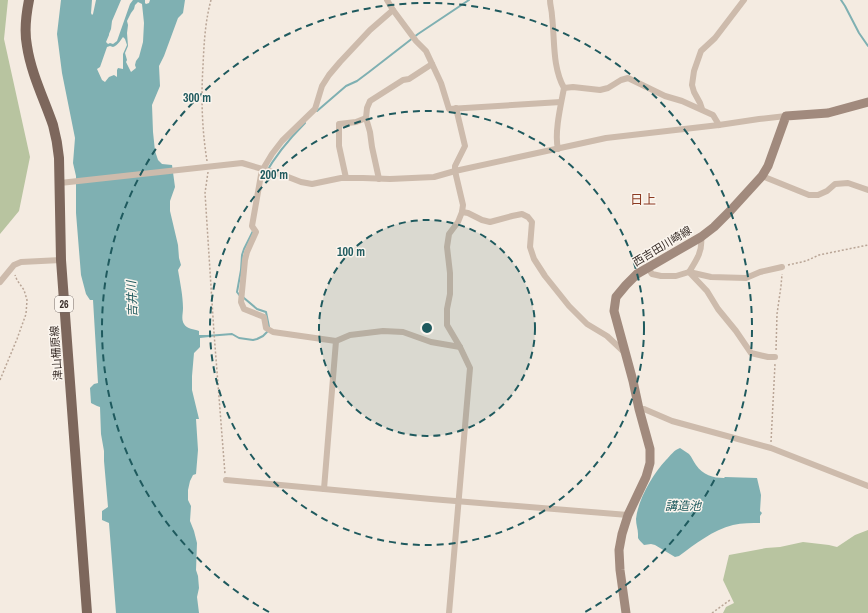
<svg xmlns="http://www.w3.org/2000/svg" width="868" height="613" font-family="'Archivo Narrow','Noto Sans JP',sans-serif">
  <rect width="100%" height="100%" fill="#f4ebe1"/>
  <g fill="#b8c4a0">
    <polygon points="0,0 8,0 4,39 30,157 19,211 0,234"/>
    <polygon points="868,530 868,613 723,613 726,607 734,603 723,580 729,555 766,548 780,547 803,542 829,545 837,547 855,535"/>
  </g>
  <g fill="#7fb0b2" fill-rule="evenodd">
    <path d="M 61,0 L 92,0 L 91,13 L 92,15 L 93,14 L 96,0 L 121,0 L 112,21 L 111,29 L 109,34 L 109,35 L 106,42 L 108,44 L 110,43 L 113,44 L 117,41 L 130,4 L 133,0 L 145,0 L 145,3 L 146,4 L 149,3 L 150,0 L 185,0 L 183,13 L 178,18 L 164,56 L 159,66 L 160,86 L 152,105 L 153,132 L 155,151 L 158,160 L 162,164 L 172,165 L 175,187 L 170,201 L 170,211 L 178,245 L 179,258 L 181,265 L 178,270 C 180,282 183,296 183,308 C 183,314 181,319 184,324 C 187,329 194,329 199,331 L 199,335 L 209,335 L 209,337 L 200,338 L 200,347 L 194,353 L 192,376 L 192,390 L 199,419 L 196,419 L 198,450 L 196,474 L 193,475 L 190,481 L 188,490 L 188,500 L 191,506 L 190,521 L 194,531 L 197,543 L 196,570 L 198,576 L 199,588 L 197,597 L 199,613 L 116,613 L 109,523 L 102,520 L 102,511 L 108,507 L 104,461 L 104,451 L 101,434 L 100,407 L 97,406 L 91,403 L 90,388 L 94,384 L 98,383 L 93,300 L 90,300 L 86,294 L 81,275 L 76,213 L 76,176 L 73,163 L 75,138 L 62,73 L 57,34 ZM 138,2 L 142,4 L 144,23 L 143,42 L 139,57 L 136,61 L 135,65 L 136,68 L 131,72 L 126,62 L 127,60 L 125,53 L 128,46 L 127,33 L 128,25 L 127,21 L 131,13 L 134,9 L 135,5 ZM 123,37 L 125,39 L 127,45 L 123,54 L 123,69 L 118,68 L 117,70 L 117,77 L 114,75 L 109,77 L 105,82 L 102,80 L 97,69 L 100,67 L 107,47 L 110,46 L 113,47 C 118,45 120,41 123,37 Z"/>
    <path d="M 680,448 C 683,450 686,452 689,454 C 692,457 693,461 696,465 C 703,475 713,478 724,478 L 725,477 L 757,478 L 761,495 L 760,511 L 762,513 L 760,516 L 760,523 C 752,523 742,523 733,525 C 713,530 695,544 679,556 L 675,557 L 655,545 L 651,544 L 644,545 C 642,543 639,540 638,538 C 638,537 638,536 638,534 C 638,529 636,525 636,519 C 638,499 653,474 666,460 C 671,455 674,450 680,448 Z"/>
  </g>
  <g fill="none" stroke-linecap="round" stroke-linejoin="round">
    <g stroke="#7fb0b2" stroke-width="2">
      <polyline points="841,0 845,6 859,33 868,46"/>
      <polyline points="317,111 346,86 357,81 369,72 418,34 469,0"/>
      <path d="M 264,176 C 275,156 289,139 305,123"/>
      <polyline points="207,336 232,334 239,338 253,340 257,339 263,336 267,332 269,327 266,312 257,309 244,298 240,296 237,292 241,270 242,255 244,249 253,231"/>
    </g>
    <g stroke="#b9a596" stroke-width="1.5" stroke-dasharray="2 2" stroke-linecap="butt">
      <path d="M 207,161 C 202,130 201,98 203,66 C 204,44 205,22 211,0"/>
      <polyline points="208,172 205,193 214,333 225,474"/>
      <polyline points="788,265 806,261 819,255 868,245"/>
      <polyline points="776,350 777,314 781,286 782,274"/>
      <polyline points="0,380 17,339 26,314 27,300 24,290 17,280 15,275"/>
      <polyline points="771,442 775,364"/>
      <polyline points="712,613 730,600"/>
    </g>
    <g stroke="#cdbbac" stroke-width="6">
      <polyline points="387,0 393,10 416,41 426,51 441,83 449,109 561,102"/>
      <path d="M 550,0 C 550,6 552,10 552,16 C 555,40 552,66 564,88 C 561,104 554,133 558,149"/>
      <polyline points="393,10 370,30 340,62 329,75 322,86 315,109 282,141 272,154 263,169 261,175 252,226 256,232 247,252 245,260 241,302 244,309 264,317 266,328 273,332 336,341 350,335 383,331 403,332 431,342 460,347"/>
      <polyline points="564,88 573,87 600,90 608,88 621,80 628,78 665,96 682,101 713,115 719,125"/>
      <polyline points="702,109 700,103 694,92 692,85 694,71 701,51 715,38 744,0"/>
      <polyline points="762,176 809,195 818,195 827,191 835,184 848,183 868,190"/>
      <polyline points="346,178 339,146 339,124 356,122 366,118"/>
      <polyline points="379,179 372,147 370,132 366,118 367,108 370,101 403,80 409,79 432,64"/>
      <polyline points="60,183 242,163 283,175 301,182 312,184 341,178 363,178 390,179 434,177 455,171 606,138 719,125 759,119 786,116"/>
      <polyline points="462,212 468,213 482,220 490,222 512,216 522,214 528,217 532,222 530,247 534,259 545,276 569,306 587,324 607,336 624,352"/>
      <path d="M 648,268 L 652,274 L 661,276 L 676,276 L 689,272 C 696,261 703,251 701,237"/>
      <polyline points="0,282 14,265 21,262 61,260"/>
      <polyline points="775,357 768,357 751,353 736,331 718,309 707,291 689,272 711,277 746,278 760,272 782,267"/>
      <polyline points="639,409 644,409 672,421 771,448 868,486"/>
      <polyline points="226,480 431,499 628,515"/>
      <polyline points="324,489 336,341"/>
      <polyline points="449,613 470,368 460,347 447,325 447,309 450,294 450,273 447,247 449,234 458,222 462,212 463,205 455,171 455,166 465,146 456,108"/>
    </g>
    <polyline stroke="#a18a7d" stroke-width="9" points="626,613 620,570 619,550 622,534 628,515 646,477 650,463 650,449 639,409 633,381 614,311 616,297 626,285 637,274 701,237 714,227 731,210 762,176 768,166 786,116 828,113 868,102"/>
    <path stroke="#7d675c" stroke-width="10" d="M 29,0 C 26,15 24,31 27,46 C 31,73 44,99 53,125 C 56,136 58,147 59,158 L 61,260 L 87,613"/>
  </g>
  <circle cx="427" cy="328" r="108" fill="#1f5a5e" fill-opacity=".12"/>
  <g fill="none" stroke="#1f5a5e" stroke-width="2" stroke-dasharray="7 5">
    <circle cx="427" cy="328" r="108"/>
    <circle cx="427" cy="328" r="217"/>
    <path d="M269 612A325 325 0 1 1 585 612"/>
  </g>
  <g text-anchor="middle" stroke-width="3" stroke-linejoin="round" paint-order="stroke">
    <rect fill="#fbf5ee" stroke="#756b66" stroke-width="1" x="55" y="296" width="18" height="16" rx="3"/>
    <g font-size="10" font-weight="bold" fill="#3b302b">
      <text x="64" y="308">26</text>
    </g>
    <g font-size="11" fill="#3b302b" stroke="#fbf5ee">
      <text transform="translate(662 246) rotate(-31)" y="4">西吉田川崎線</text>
      <text transform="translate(56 353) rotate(-94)" y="4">津山柵原線</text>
    </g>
    <g font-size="12" font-style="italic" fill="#1f5a5e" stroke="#fbf5ee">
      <text transform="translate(132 299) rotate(-92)" y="4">吉井川</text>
      <text x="683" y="510">講造池</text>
    </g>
    <g font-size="13" fill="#8c3b22" stroke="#fbf5ee">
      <text x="643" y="204">日上</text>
    </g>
  </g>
  <circle cx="427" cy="328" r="6" fill="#1f5a5e" stroke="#fbf5ee" stroke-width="2"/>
  <g font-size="12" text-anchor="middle" font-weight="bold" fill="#1f5a5e" stroke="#fbf5ee" stroke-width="3" stroke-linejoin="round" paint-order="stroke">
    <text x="197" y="102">300 m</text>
    <text x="274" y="179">200 m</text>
    <text x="351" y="256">100 m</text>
  </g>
</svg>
